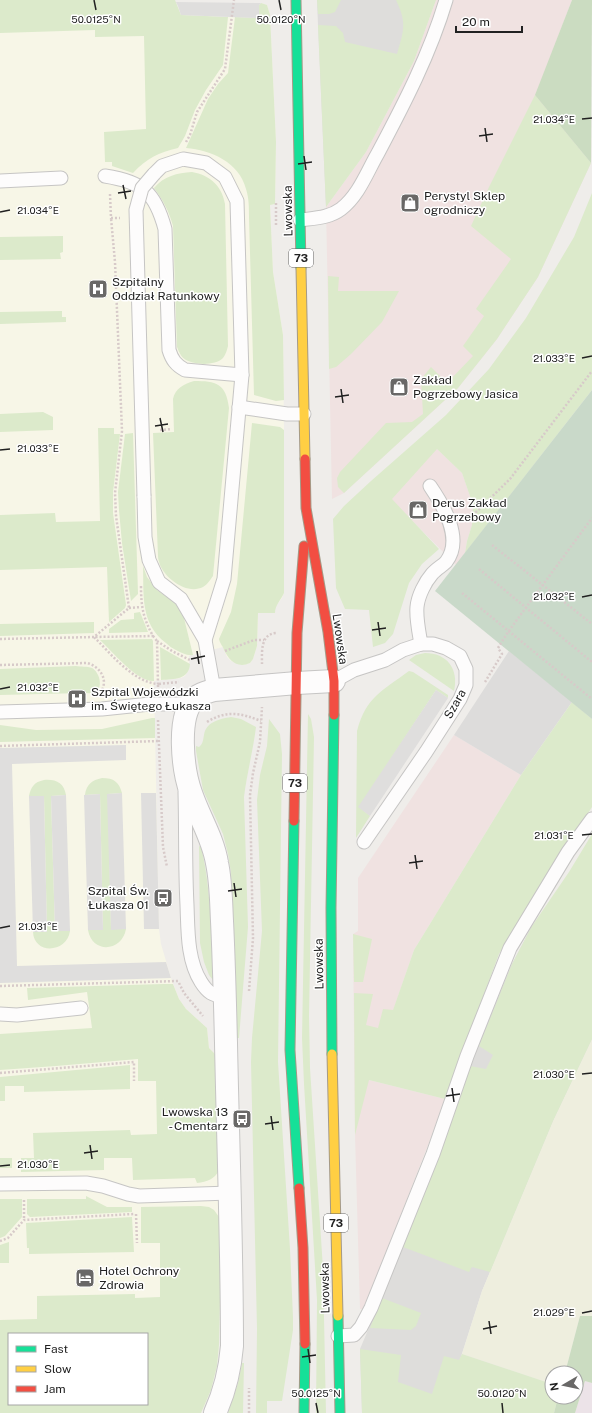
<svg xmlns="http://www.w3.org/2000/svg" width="592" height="1413" font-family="'Public Sans',sans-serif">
  <rect width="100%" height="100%" fill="#efedea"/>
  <g fill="#dedddb">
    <polygon points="317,0 436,0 326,207 318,25"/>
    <polygon points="532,926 592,1039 553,1121 482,1291 443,1413 362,1413 360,1349 403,1247 468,1070 512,964"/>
  </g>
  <g fill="#f0e2e1">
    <polygon points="436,0 572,0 536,95 591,163 538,277 497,339 458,388 344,493 332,499 326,207 366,152 414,61"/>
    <polygon points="436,448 462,473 473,505 472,525 467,541 465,553 456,565 391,499"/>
    <polygon points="454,735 521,775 414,950 369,1080 445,1099 430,1140 364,1309 360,1309 355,1135 353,934 358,931 358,878"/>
  </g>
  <polygon fill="#ece3e8" points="585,1381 592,1383 592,1413 575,1413"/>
  <path fill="#f7f6e7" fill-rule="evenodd" d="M 0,0 L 167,15 L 258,18 L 261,3 L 267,5 L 270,15 L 276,142 L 275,204 L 270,205 L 273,272 L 283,335 L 284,430 L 284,593 L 282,598 L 275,607 L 275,613 L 258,613 L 257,646 L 253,659 L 250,663 L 243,665 L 231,661 L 227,657 L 223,647 L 189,656 L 189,669 L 185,676 L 181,678 L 154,681 L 159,929 L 161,944 L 171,978 L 179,999 L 186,1009 L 207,1028 L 209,1048 L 216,1055 L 220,1222 L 219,1345 L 217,1366 L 211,1390 L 201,1413 L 0,1413 ZM 9,1334 L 147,1334 L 147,1404 L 9,1404 Z"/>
  <polygon fill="#dddcdb" points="509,651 572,702 521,775 454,735"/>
  <polygon fill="#eeeede" points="592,1039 592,1316 580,1316 565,1373 552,1373 552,1384 462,1354 482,1291 553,1121"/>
  <g fill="#dceacb" fill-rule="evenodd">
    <path d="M 0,0 L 175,0 L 181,15 L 228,17 L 223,65 L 206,90 L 195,110 L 185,136 L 178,148 C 159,152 146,159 133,173 L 112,166 L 112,162 L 105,162 L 104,132 L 146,129 L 144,36 L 95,37 L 95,30 L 0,33 Z"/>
    <polygon points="317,0 341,0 335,12 329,14 318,14"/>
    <path d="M 396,0 L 436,0 L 414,61 L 366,152 L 326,207 L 318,25 L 336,26 L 343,33 L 345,42 L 397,54 C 404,30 407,23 396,0 Z"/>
    <path d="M 261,3 L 267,5 L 270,15 L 276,142 L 275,204 L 270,205 L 273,272 L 283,335 L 284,400 L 276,401 L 254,395 L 249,217 C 249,208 249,198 246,189 C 239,162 211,150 186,148 L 208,99 L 218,84 L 228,73 L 235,17 L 258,18 L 259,5 Z"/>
    <polygon points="535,95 591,163 538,277 497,339 458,388 344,493 338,487 337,478 340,472 386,423 412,422 423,414 421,379 431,367 447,383 473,356 463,346 484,316 476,309 511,259 471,226 489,187"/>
    <path d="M 192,172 C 210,175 222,186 225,204 L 228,346 C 227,350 226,354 223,358 C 215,366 195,365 186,360 C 181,357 179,352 177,347 L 173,226 C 169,211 163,200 154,188 C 164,176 177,173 192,172 Z"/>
    <polygon points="592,193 592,390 465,553 467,541 472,525 473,505 462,473 437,449 392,499 439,549 422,564 409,583 393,634 385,643 373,647 369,610 345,609 336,588 333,519 344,506 371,481 446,415 489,369 526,318 574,237"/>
    <polygon points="63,236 63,252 60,253 61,259 0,260 0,237"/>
    <polygon points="328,276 339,277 338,291 399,291 382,322 351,354 336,367 329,369"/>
    <polygon points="62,311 62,317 66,317 66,322 0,324 0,312"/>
    <path d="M 194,381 C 216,381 226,383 229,408 L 213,576 C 210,580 207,585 203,587 C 187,595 166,579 160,565 C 159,562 158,559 158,556 L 153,433 L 174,432 L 173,399 C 175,389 183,384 194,381 Z"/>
    <polygon points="43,412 53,417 53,430 0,432 0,414"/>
    <path d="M 252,423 L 280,427 L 284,430 L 284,593 C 281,600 275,605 275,613 L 258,613 L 257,646 L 253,659 L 250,663 C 237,669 229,660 224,650 C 223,646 220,644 219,639 L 231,612 L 237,584 Z"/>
    <polygon points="98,428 114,428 114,434 120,434 113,492 113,513 126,605 125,608 109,622 107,567 0,570 0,515 55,513 56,522 100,521"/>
    <polygon points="133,433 138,594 131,601 122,543 119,510 118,492 125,434"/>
    <path d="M 143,566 L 147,577 L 157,590 L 175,603 L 183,614 L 193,655 C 187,656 182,653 176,650 C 172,648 169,646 166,643 C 140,623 144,596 143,566 Z"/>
    <polygon points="140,612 148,632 109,633 109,629 121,620 134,619 134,613"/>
    <polygon points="94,622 94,633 0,636 0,624"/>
    <path d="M 152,639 L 153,641 L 154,681 C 137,682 113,652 100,640 Z"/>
    <path d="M 160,647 L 190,664 C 189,680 174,679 161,680 Z"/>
    <path d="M 425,653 C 447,653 459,669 454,691 L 409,660 L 416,655 Z"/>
    <path d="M 76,666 C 81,667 87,666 92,668 C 99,672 103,685 97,691 C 94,694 88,693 84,693 L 0,695 L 0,669 Z"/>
    <path d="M 409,671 L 413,672 L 448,695 L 448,698 L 436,690 L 359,807 L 370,816 L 356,838 L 357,731 C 366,697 382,691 409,671 Z"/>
    <polygon points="572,702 592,719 592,807 499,954 445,1099 369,1080 355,1135 354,993 373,994 366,1025 378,1028 383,1009 393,1010 414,950 521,775"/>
    <polygon points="308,714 311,719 314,737 309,1016 310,1068 323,1269 326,1413 316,1413 317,1300 304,1084 302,1038"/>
    <path d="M 231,717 L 241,719 L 256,727 C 253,751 247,773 244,797 L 248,927 L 239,1038 L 236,1038 L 231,873 L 228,854 L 223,834 L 203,790 L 196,751 L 196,746 L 199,747 C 203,744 203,740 204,735 C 206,722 219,719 231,717 Z"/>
    <polygon points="152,718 155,718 155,738 0,742 0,725 36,730 102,729"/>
    <polygon points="269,719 280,734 282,754 278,1062 290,1249 293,1317 293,1330 282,1401 267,1401 267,1413 256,1413 257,1329 251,1062 252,1038 262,931 257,800 260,775 267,746"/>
    <path d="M 102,778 C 114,778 119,782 122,793 L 108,794 L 111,929 L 126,929 C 122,952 92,954 88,930 L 103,930 L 100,794 L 85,795 C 86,785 92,780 102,778 Z"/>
    <path d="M 44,780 C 56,779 64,783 66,795 L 51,796 L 55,931 L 70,931 C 67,953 34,955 33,932 L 47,932 L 44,796 L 29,796 C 31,787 34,782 44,780 Z"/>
    <polygon points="592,834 592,1039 553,1121 490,1272 472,1267 469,1272 403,1247 468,1070 470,1066 486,1069 493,1055 479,1046 512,964 532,926 569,872"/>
    <path d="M 199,846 L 201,847 C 208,874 209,902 212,930 C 213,945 216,966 213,980 L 209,975 L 204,962 L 200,943 Z"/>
    <polygon points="353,934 372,939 363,982 354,982"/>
    <path d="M 164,984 L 173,984 L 179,999 L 186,1009 L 207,1028 L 209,1048 L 216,1055 L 219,1170 C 215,1179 207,1182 197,1183 L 195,1178 L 133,1180 L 132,1158 L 104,1158 L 104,1170 L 21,1172 L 21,1158 L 34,1158 L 33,1133 L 130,1130 L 131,1135 L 157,1134 L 156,1081 L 138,1081 L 138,1059 L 56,1066 L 0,1070 L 0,1034 L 92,1028 L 87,992 L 28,1000 L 27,988 Z"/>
    <polygon points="130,1065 130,1089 24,1092 24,1086 5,1086 5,1101 0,1101 0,1077"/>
    <rect x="0" y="1158" width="12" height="10"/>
    <polygon points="86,1196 107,1207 132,1207 132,1212 30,1217 27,1214 27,1199 86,1199"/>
    <polygon points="0,1199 22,1199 22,1217 5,1236 0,1238"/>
    <path d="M 201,1206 L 209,1207 L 214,1210 L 219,1217 L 221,1259 L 219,1345 L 217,1366 L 211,1390 L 201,1413 L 0,1413 L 0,1320 L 37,1319 L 37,1296 L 135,1294 L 135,1298 L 160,1297 L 160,1243 L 141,1243 L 141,1207 ZM 9,1334 L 147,1334 L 147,1404 L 9,1404 Z"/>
    <polygon points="132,1217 134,1252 29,1254 29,1248 27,1248 26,1223"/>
    <polygon points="9,1242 9,1263 0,1263 0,1245"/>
    <polygon points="382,1298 421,1313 416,1326 411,1330 370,1328"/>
    <polygon points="360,1349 401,1355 398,1382 432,1394 444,1356 459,1360 462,1354 552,1384 552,1397 558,1397 554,1413 362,1413"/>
    <polygon points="242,1363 244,1363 243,1413 228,1413 238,1383"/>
  </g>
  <g fill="#cbdcc1">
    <polygon points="572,0 592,0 591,163 535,95"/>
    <polygon points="580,1316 592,1316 592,1383 585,1381 575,1413 554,1413 558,1397 576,1397 576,1373 565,1373"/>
  </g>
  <polygon fill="#c9d9c9" points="592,390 592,719 435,591"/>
  <g fill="#dfdedd">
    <polygon points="176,2 261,3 259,5 259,18 181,15 178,6"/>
    <polygon points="436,690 448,698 370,816 358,807"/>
    <polygon points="126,745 126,760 12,764 17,966 166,962 171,978 0,983 0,748"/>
    <polygon points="122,793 126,929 111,930 107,794"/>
    <polygon points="141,793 156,793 159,929 144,929"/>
    <polygon points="100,794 103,930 88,930 84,795"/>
    <polygon points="66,795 70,931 55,931 51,796"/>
    <polygon points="29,796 44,796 47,932 33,932"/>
  </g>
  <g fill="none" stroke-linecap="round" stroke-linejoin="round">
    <g stroke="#c6c5c4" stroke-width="15">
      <g id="lane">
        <polyline points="154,174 162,166 183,159 206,163 225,177 237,201 242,375 224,579 205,640"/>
        <path d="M 105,176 C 143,182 155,192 165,229 L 169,350 C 172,360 176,365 185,370 L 242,375"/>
        <polyline points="0,181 61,178"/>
        <path d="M 300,220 C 315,218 329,218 341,209 C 359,195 367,172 378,153 C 404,104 430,54 446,0"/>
        <polyline points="239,407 287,414 304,414"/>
        <polyline points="144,496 145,537 149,560 159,582 181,599 205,640 214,690"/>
        <path d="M 421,644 C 419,632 416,619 417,607 C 418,596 425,582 432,574 C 436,569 442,566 446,562 C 464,539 443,505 430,486"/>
        <polyline points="334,681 354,670 385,660 403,650 421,644 433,644 446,648 460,656 466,669 466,685 460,699 426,752 364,842"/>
        <polyline points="0,712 102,709 150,704 190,704"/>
        <path d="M 185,792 C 186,830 185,867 187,905 C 188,930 187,960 201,982 C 208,993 212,995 225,997"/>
        <polyline points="0,1014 17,1015 81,1008"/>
        <polyline points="0,1184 86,1183 103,1186 128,1194 139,1196 230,1193"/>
        <polyline points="338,1336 354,1335 361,1327 371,1308 433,1154 467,1056 510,948 568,852 592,819"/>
      </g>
    </g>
    <g stroke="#c6c5c4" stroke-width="24">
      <path id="street" d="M 215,1413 C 225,1391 230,1370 232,1346 C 232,1245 228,1144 226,1043 C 225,1002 224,961 222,921 C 221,901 221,882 217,863 C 213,838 199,817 191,793 C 183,771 176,716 195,698 C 201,693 207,692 214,690 L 297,683 L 334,681"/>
    </g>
    <g stroke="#a59a87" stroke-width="11">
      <g id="fast">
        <polyline points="296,0 301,268"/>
        <polyline points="294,821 290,1050 299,1188"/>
        <polyline points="332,1054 331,908 334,715"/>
        <polyline points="338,1316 340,1413"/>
        <polyline points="304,1413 305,1344"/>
      </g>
    </g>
    <g stroke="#a59a87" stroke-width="11">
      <g id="slow">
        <polyline points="301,268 305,459"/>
        <polyline points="332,1054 338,1316"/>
      </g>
    </g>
    <g stroke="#a59a87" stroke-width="11">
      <g id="jam">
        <polyline points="305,459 306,508 328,632 334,681 334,715"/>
        <polyline points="294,821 297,633 304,546"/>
        <polyline points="299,1188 303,1248 305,1344"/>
      </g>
    </g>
    <g stroke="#d7cac9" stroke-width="2.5" stroke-dasharray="2 2" stroke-linecap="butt">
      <polyline points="186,142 190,135 197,112 225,69 234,0"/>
      <polyline points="110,194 111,218 120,218"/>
      <polyline points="276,203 276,226"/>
      <polyline points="160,430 172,429"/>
      <polyline points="467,521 510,479 592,371"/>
      <polyline points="492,545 592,624"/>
      <polyline points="479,569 592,662"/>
      <path d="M 141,586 C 141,606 143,618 153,636"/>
      <polyline points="462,593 592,699"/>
      <polyline points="129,608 141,607"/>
      <path d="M 153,636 L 157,641 L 158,684 C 133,682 111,654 94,637 Z"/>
      <polyline points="0,639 94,637 129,608 116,516 115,493 122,431 115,262 111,218"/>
      <polyline points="157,641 172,651 190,660"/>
      <polyline points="225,651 254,640 264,640"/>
      <path d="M 262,664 C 262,653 260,634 276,633"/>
      <path d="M 0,665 L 87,663 C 99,666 108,678 102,690"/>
      <polyline points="485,682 502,654 498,648 508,632 592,518"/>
      <polyline points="158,687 158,684 179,682"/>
      <polyline points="158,720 163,847 167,867"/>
      <path d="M 207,722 C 226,710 241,713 261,721"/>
      <polyline points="0,746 159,741"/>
      <polyline points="179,983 184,993 203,1016"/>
      <polyline points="0,986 178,981"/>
      <polyline points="249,991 253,938 250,795 253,773 260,742 262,707"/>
      <polyline points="0,1073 134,1062 134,1081"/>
      <polyline points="24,1200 24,1220"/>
      <polyline points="136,1214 137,1243"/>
      <polyline points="0,1241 8,1238 24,1220 134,1214"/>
      <polyline points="249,1413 249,1388"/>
    </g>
    <use href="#lane" stroke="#fdfcfc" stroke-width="13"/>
    <use href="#street" stroke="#fdfcfc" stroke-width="22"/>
    <use href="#fast" stroke="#16e098" stroke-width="9"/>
    <use href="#slow" stroke="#ffcf43" stroke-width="9"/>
    <use href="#jam" stroke="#f24e42" stroke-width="9"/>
    <g stroke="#c6c5c4" stroke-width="15" stroke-linecap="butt">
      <polyline id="lane-bridge" points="144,496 136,210 142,188 154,174"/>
    </g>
    <use href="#lane-bridge" stroke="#fdfcfc" stroke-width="13"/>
  </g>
  <path fill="none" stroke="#212121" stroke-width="1.5" d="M 94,0 L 96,10M 279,0 L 281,10M 582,119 L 592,118M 485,128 L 487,142M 479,136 L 493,134M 304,156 L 306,170M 298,164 L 312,162M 123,185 L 126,199M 118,193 L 131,191M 0,212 L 10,210M 582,358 L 592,356M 341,389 L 343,403M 335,397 L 349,395M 160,418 L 163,432M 155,426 L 168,424M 0,450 L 10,449M 582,597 L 592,595M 378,622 L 380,636M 372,630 L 386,628M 197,651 L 199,664M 191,659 L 205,656M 0,689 L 10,687M 582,835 L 592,834M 415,855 L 417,869M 409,863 L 423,861M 234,883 L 236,897M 228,891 L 242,889M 0,928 L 10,926M 582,1074 L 592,1073M 452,1088 L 454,1102M 446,1096 L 460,1094M 271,1116 L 273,1130M 265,1124 L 279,1122M 90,1145 L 92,1159M 84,1153 L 98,1151M 0,1166 L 10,1165M 582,1313 L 592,1311M 489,1321 L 491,1334M 483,1329 L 497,1326M 308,1349 L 310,1363M 302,1357 L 316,1355M 316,1403 L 318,1413M 502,1403 L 503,1413"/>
  <defs>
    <g id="shop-square" transform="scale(1)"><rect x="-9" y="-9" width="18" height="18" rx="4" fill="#696867" stroke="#fff"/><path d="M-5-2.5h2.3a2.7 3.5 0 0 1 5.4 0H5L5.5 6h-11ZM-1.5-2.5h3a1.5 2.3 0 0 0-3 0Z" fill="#fff"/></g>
    <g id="hospital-square" transform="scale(1)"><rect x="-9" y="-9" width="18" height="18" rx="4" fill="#696867" stroke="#fff"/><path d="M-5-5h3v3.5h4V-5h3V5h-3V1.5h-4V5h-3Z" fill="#fff"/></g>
    <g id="bus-square" transform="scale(1)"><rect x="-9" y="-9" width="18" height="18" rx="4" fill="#696867" stroke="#fff"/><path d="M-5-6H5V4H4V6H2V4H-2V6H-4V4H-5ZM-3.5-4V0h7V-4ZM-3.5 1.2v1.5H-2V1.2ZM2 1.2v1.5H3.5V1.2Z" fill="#fff"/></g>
    <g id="hotel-square" transform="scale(1)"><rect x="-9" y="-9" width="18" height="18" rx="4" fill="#696867" stroke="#fff"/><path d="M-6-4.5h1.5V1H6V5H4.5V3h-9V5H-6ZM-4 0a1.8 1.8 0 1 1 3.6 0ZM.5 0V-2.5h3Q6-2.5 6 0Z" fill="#fff"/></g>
  </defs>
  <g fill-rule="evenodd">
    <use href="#shop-square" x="410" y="203"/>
    <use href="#hospital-square" x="98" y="289"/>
    <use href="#shop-square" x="399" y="387"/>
    <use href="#shop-square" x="418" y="510"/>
    <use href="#hospital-square" x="77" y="699"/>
    <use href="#bus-square" x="163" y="898"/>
    <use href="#bus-square" x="242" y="1119"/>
    <use href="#hotel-square" x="85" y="1278"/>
  </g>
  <g text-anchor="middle" stroke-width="3" stroke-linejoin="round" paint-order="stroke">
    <g fill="#fff" stroke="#646464" stroke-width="1">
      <rect x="289" y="249" width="24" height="18" rx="3"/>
      <rect x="283" y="774" width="24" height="18" rx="3"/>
      <rect x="324" y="1214" width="24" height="18" rx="3"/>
    </g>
    <g font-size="11" font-weight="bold" fill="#212121">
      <text x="301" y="262">73</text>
      <text x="295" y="787">73</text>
      <text x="336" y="1227">73</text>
    </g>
    <g font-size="12" fill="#212121" stroke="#fff" text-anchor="start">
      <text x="424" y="200">Perystyl Sklep<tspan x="424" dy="14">ogrodniczy</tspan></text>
      <text x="112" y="286">Szpitalny<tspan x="112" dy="14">Oddział Ratunkowy</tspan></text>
      <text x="413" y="384">Zakład<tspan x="413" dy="14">Pogrzebowy Jasica</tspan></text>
      <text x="432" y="507">Derus Zakład<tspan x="432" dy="14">Pogrzebowy</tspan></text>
      <text x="91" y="696">Szpital Wojewódzki<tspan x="91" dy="14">im. Świętego Łukasza</tspan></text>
      <text x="149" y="895" text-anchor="end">Szpital Św.<tspan x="149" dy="14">Łukasza 01</tspan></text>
      <text x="228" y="1116" text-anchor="end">Lwowska 13<tspan x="228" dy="14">- Cmentarz</tspan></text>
      <text x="99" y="1275">Hotel Ochrony<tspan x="99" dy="14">Zdrowia</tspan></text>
    </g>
    <g font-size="12" fill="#212121" stroke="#fff">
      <text transform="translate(288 211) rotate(-91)" y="4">Lwowska</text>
      <text transform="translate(340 639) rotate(82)" y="4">Lwowska</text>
      <text transform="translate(455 704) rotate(-61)" y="4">Szara</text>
      <text transform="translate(319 964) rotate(-91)" y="4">Lwowska</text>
      <text transform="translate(325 1288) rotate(-91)" y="4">Lwowska</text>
    </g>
  </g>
  <g font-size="10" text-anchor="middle" fill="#212121" stroke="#fff" stroke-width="3" stroke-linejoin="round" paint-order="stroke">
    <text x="96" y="23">50.0125°N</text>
    <text x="281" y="23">50.0120°N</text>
    <text x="554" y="123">21.034°E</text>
    <text x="38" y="214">21.034°E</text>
    <text x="554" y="362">21.033°E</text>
    <text x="38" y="452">21.033°E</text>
    <text x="554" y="600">21.032°E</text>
    <text x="38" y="691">21.032°E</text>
    <text x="554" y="839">21.031°E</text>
    <text x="38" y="930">21.031°E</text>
    <text x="554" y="1078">21.030°E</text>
    <text x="38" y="1168">21.030°E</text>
    <text x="554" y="1316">21.029°E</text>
    <text x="316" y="1397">50.0125°N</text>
    <text x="502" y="1397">50.0120°N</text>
  </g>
  <rect x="8" y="1333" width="140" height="72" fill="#ffffff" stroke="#a6a6a6"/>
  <rect x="16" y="1346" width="20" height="6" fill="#16e098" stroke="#a6a6a6"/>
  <text x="44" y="1353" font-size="12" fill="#212121">Fast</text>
  <rect x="16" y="1366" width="20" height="6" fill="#ffcf43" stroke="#a6a6a6"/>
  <text x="44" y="1373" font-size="12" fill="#212121">Slow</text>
  <rect x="16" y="1386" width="20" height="6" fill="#f24e42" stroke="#a6a6a6"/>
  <text x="44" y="1393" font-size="12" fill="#212121">Jam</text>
  <g transform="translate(564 1385) rotate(261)"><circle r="19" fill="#ffffff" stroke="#a6a6a6"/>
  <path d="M0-3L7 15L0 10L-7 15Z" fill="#696867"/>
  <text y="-6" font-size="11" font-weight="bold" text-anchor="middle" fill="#212121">N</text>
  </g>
  <path d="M456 26v6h66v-6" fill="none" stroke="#212121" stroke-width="2"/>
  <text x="462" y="26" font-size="12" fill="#212121" stroke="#ffffff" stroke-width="3" paint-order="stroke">20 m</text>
</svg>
